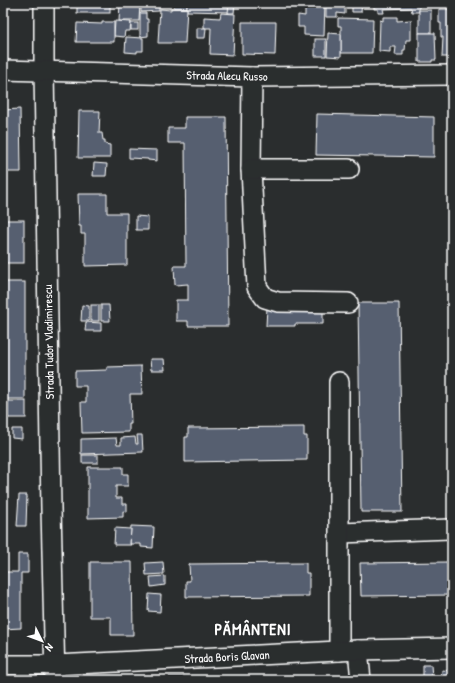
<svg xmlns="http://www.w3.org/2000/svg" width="455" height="683" font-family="'Patrick Hand',sans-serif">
  <rect width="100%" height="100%" fill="#2a2d2e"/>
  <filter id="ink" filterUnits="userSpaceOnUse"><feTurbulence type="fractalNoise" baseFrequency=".025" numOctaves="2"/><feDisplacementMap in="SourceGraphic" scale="8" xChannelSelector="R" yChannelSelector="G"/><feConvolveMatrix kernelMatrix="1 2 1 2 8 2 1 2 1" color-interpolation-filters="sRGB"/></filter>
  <g filter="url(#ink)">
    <g fill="#565f70" stroke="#fff">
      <rect x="77" y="3" width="33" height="10"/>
      <polygon points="120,3 140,3 139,21 119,21"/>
      <polygon points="141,3 161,3 161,6 159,6 159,11 141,12"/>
      <rect x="174" y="3" width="13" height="5"/>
      <polygon points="187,3 229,3 229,12 187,11"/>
      <polygon points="229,3 235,3 234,13 228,13"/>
      <polygon points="242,3 266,3 266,6 242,5"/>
      <polygon points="310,3 325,3 324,36 304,35 304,27 298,27 298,15 305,16 305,5 310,5"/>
      <polygon points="326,3 345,3 345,14 337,13 337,17 326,17"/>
      <polygon points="352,3 362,3 361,12 352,12"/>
      <polygon points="374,3 419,3 419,12 412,12 411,8 383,9 384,13 378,13 378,9 374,9"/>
      <polygon points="171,8 187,8 185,43 158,43 160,9 171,10"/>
      <polygon points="439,9 452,9 452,57 442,57 443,37 441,37 441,23 439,23"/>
      <rect x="419" y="10" width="12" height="23"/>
      <polygon points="140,13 146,13 146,19 148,19 148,36 140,37"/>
      <polygon points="221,13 235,14 233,55 210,54 211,28 204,28 204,17 220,18"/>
      <polygon points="383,17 397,17 397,21 411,20 411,40 406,40 405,50 403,50 403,55 395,55 396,47 390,47 390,52 379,51 380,20 383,21"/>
      <polygon points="338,18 373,19 372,53 341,53 341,26 338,26"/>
      <polygon points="115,21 131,22 130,31 125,31 124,37 114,36"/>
      <polygon points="102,22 114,22 114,42 76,42 77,23 102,24"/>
      <polygon points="242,22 276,22 275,55 242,54"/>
      <rect x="131" y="23" width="7" height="7"/>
      <polygon points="197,28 206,28 205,38 197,38"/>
      <polygon points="328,33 341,34 341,57 327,56"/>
      <polygon points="419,33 435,33 436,60 432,60 432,62 419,62"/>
      <polygon points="126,37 143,38 143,51 137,51 137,53 125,52"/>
      <rect x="315" y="39" width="11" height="17"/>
      <polygon points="20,109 21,172 3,172 3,110"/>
      <polygon points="79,111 100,111 99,133 102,133 103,140 105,140 105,144 110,145 110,158 78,158"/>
      <polygon points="317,114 434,117 434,157 316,155"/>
      <polygon points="185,117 226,117 228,326 188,326 188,321 176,321 176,300 188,300 188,284 175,285 174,266 186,266 185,143 168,143 168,128 185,128"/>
      <polygon points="129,149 157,150 157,161 148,160 148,159 129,158"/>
      <polygon points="94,163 107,164 106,176 93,176"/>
      <polygon points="78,194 107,194 107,213 127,213 127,265 85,266 85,234 81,234 81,226 79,226"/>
      <polygon points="136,216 148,217 148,230 136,230"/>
      <rect x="3" y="220" width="21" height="43"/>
      <rect x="3" y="282" width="22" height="117"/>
      <polygon points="358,303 399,303 402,512 361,512"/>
      <polygon points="82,305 89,306 89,321 81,321"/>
      <rect x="91" y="305" width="8" height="16"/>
      <polygon points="101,305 109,305 110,321 101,321"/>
      <polygon points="267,307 323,308 323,324 295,324 295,326 266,326"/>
      <polygon points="86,322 101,323 101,331 85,331"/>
      <polygon points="150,359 164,359 165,370 151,370"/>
      <polygon points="141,366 142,394 130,394 131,424 129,424 129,432 82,433 81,402 86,402 86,386 75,386 75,371 107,370 107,367"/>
      <rect x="8" y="401" width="18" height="17"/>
      <polygon points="304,427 304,436 307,436 307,460 185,462 185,437 188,437 188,428"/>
      <polygon points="12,429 22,429 22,439 12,438"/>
      <polygon points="137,435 142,435 143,452 81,454 81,439 116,438 117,445 121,445 121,438 135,437 136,444 138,444"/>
      <rect x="82" y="455" width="16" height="8"/>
      <polygon points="88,467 123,467 123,474 128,474 128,486 116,486 116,498 122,498 122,504 127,504 127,512 123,511 123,517 88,518"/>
      <polygon points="19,495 27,495 26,526 17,526"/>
      <polygon points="131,526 154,527 153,548 141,547 141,544 130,544"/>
      <polygon points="115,528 131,529 130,544 131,545 114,545"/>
      <polygon points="18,554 28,554 28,573 21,573 21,628 3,629 3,572 18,572"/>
      <polygon points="90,562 132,562 133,635 111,635 111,617 90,617"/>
      <polygon points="163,562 164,574 146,575 145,563"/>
      <polygon points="448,562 452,562 452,595 361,596 360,563"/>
      <polygon points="306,563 306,573 309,573 309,596 186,597 186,581 190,581 189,564"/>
      <polygon points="165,576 165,585 151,587 150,577"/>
      <polygon points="149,594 161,595 160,612 148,611"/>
      <polygon points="423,665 431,665 432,678 423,678"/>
      <polygon points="442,670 452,671 452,680 441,680"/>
      <polygon points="159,676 159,679 169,679 169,677 184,677 186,680 139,680 139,677"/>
      <polygon points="189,678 245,679 245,680 189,680"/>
    </g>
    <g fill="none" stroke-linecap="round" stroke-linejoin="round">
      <g stroke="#fff" stroke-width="22">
        <g id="minor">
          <polyline points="44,3 44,71 51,508 55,680"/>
          <polyline points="3,70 252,77 452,75"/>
          <polyline points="252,77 251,169 257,287 265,298 278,302 348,303"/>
          <polyline points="251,169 349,169"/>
          <polyline points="340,533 450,529"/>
          <polyline points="358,650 361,680"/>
          <polyline points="339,651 339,382"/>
          <polyline points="3,665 56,665 358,650 452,648"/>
        </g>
      </g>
      <use href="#minor" stroke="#2a2d2e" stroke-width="19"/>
    </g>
  </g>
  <g text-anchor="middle" stroke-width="3.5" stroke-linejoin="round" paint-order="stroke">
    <g font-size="12" fill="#fff" stroke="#2a2d2e">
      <text transform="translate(227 76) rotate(1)" y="4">Strada Alecu Russo</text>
      <text transform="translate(49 342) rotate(-91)" y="4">Strada Tudor Vladimirescu</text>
      <text transform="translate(227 657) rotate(-3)" y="4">Strada Boris Glavan</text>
    </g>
    <g font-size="16" font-weight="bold" letter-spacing="1" fill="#fff" stroke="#2a2d2e">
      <text x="253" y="635">PĂMÂNTENI</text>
    </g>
  </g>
  <rect width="455" height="683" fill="none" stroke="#2a2d2e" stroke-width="16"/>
  <rect x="8" y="8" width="439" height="667" fill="none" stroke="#fff" stroke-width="1.5" filter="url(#ink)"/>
  <g transform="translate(42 641) rotate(132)" stroke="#2a2d2e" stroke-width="3" paint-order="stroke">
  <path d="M0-3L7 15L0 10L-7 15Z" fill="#ffffff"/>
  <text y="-6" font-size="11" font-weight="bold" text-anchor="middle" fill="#ffffff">N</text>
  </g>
</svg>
